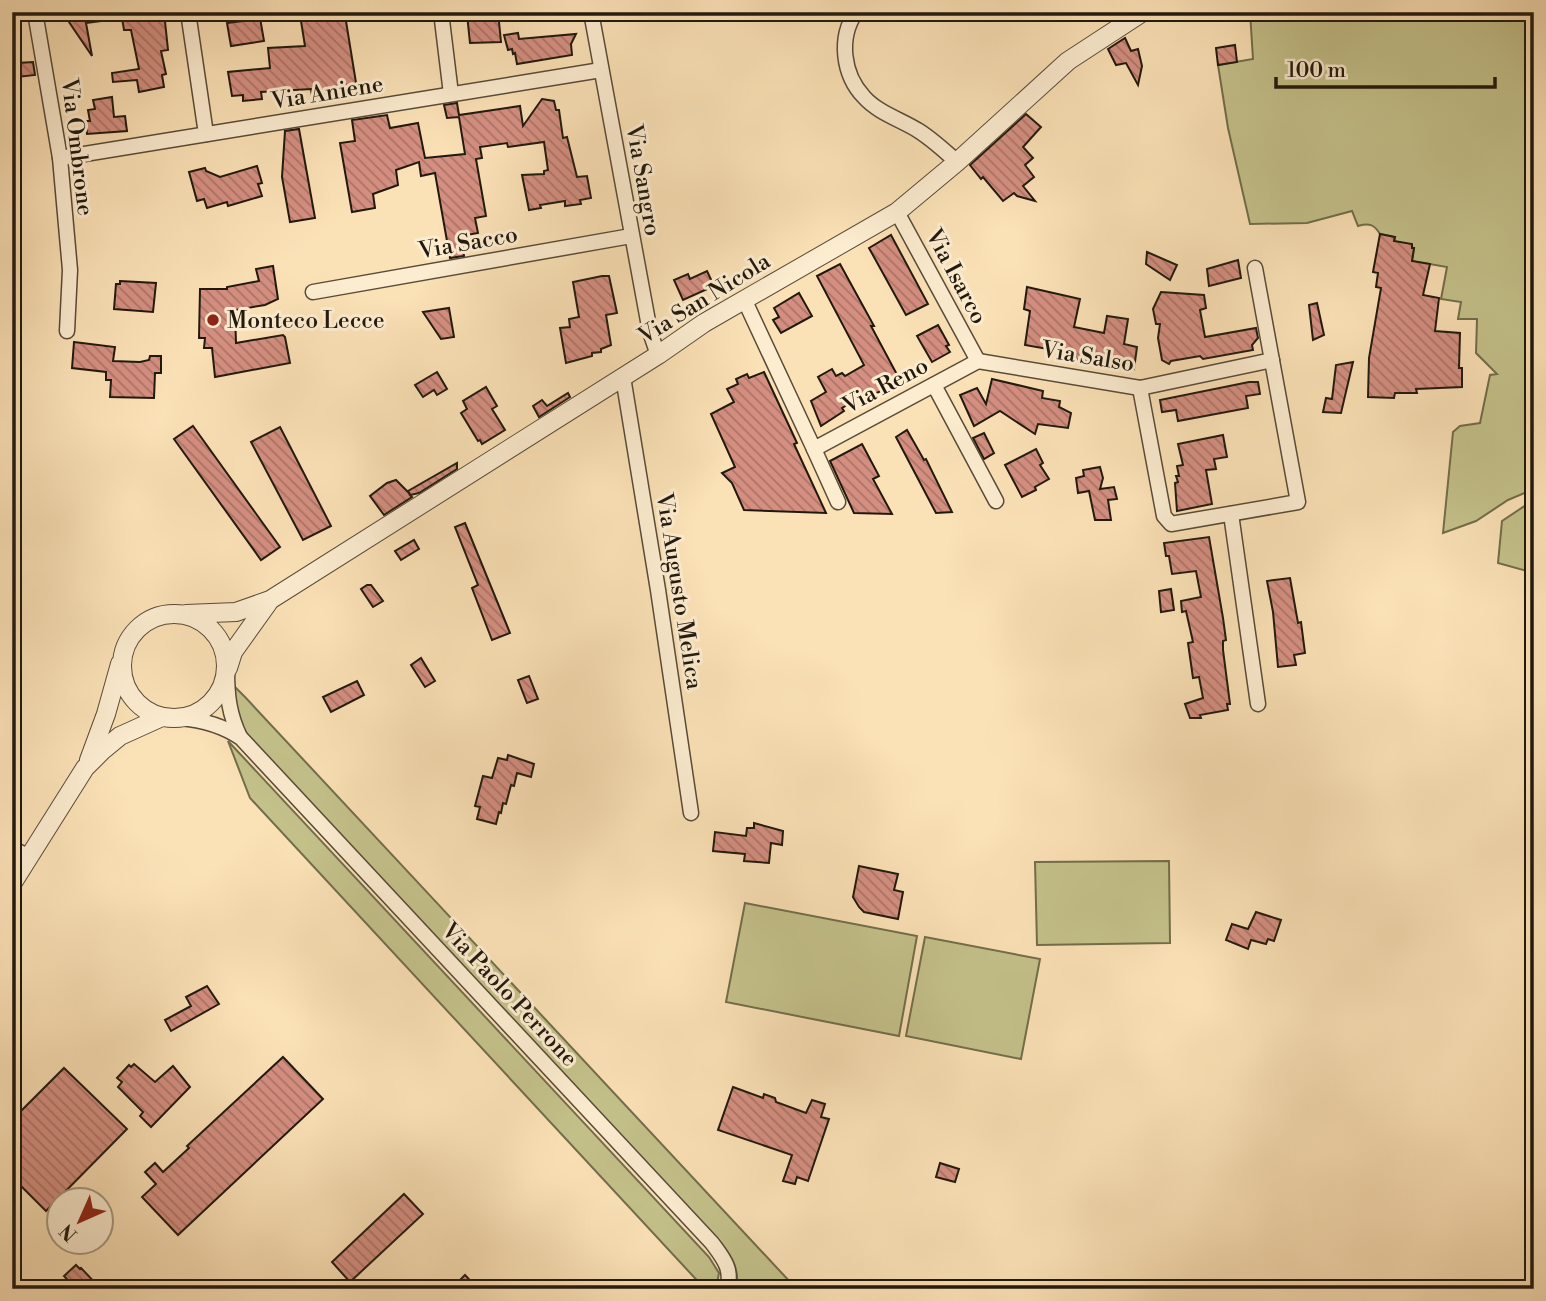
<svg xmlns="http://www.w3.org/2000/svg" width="1546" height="1301" font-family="'Libre Bodoni',serif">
  <defs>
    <pattern id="building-back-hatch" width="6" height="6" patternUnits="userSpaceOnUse" patternTransform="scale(1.75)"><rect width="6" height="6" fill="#d58f81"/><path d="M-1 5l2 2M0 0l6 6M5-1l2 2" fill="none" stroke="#ac7468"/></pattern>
  </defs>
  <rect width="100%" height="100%" fill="#fbe1b6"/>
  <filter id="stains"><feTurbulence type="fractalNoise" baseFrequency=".00286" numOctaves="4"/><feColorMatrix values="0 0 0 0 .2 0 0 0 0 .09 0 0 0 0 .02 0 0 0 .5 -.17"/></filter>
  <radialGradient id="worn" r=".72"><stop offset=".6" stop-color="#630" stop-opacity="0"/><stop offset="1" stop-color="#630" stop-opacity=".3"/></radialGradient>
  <g fill="#c4c18a" stroke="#726d4c" stroke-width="2">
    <path d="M 1250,12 L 1534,12 L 1534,489 L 1508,500 L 1476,521 L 1443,533 L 1453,432 L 1460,426 L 1480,423 L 1490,375 L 1497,374 L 1476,353 L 1477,319 L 1458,319 L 1461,302 L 1441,299 L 1447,267 L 1412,261 L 1414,249 L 1394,241 L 1395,237 L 1380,234 C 1374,224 1369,223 1358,226 L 1352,211 L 1307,223 L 1250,224 L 1228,128 L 1218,65 L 1253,59 Z"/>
    <polygon points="1534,503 1534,573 1498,563 1502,521 1526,505"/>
    <path d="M 235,687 L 245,697 L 792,1284 L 786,1289 L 736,1289 C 740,1271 733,1258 722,1244 L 246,735 C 238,722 232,703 235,687 Z"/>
    <polygon points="228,741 709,1257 719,1273 716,1289 705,1289 250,798"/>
    <polygon points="1169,861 1170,943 1037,945 1035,862"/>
    <polygon points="745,903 917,936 899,1036 726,1002"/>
    <polygon points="925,937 1040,959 1021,1059 906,1036"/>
  </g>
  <g fill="url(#building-back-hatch)" stroke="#21190e" stroke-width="2">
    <polygon points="71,12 109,12 110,20 86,23 92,56 69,22"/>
    <polygon points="121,12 164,12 168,50 161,51 166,74 162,75 164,87 139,92 137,80 113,82 112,73 139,69 131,30 124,30"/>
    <polygon points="242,12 259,12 264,41 231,46 227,23 244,21"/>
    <polygon points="483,12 498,12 501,42 470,43 467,14"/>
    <polygon points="345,15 357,89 312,96 311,89 261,92 262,99 243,101 243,95 232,96 228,72 270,68 268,48 305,46 301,21"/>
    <polygon points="518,33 519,39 576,34 571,44 572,55 517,64 515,53 513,54 512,49 508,50 504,35"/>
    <polygon points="1125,38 1131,51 1138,49 1142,66 1138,85 1126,63 1116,65 1108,49"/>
    <polygon points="1235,45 1237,62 1218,65 1216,48"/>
    <polygon points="33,62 35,75 18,77 18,63"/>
    <polygon points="112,97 114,117 125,116 127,131 87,134 86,121 90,121 88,110 95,109 93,100"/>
    <polygon points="542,99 554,101 556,110 559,110 563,138 567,137 577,177 587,176 591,198 580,200 581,204 565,206 565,201 540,205 541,208 529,210 522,175 544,174 544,171 548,170 544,142 508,147 507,143 480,147 482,158 476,159 486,216 475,218 478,233 461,236 464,256 450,258 435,173 421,176 419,162 396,170 398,185 373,194 375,208 352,212 340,143 355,141 352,120 387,115 390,128 418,123 425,158 465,154 459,117 447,118 444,105 457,103 459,115 520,106 523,126"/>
    <polygon points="1026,114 1041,127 1023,147 1033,158 1025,165 1034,177 1023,186 1035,201 1017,196 1014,193 1003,201 983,177 981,179 970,165"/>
    <polygon points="299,129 315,218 290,222 282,177 285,131"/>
    <polygon points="257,166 262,183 258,184 262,196 228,206 227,202 207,208 204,199 197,201 189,172 205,168 206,171 220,177"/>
    <polygon points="1380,234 1395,237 1394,241 1412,244 1412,248 1414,248 1412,261 1430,264 1423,295 1439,298 1435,331 1460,333 1459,368 1462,368 1462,387 1416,389 1417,393 1395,393 1394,398 1368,397 1369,358 1381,288 1376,287 1378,273 1373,272"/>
    <polygon points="891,235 928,304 906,315 869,248"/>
    <polygon points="1147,252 1177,265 1170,280 1146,264"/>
    <polygon points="1238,260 1241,278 1209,286 1207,269"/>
    <polygon points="840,264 874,326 871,326 901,382 870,396 868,393 842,408 844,411 821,426 811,401 826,392 818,377 832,369 836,376 842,373 845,376 864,365 817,276"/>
    <polygon points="273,266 278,299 265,305 235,310 236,343 283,335 285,337 290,363 215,377 212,348 204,348 205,338 199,338 200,289 227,289 227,287 259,281 256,269"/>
    <polygon points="707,271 714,286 683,300 674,280 688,274 690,279"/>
    <polygon points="602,276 609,276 617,313 606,315 611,345 601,349 601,352 592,353 592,356 566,363 560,328 570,327 569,319 579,317 573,282"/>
    <polygon points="120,281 156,283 153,312 114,309 116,284 120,284"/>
    <polygon points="1027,287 1080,299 1074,327 1104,333 1107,316 1128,319 1124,344 1137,347 1134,369 1075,359 1076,354 1025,345 1030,311 1024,309"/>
    <polygon points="1161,292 1204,295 1206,308 1200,310 1205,337 1256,328 1258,338 1252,345 1253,350 1203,359 1200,356 1171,361 1169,364 1162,360 1158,338 1160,324 1156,324 1153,309"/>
    <polygon points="799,293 812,316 781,333 773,320 779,317 774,308"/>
    <polygon points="1317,303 1324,335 1313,340 1309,305"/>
    <polygon points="449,308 454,337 441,339 423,312"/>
    <polygon points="938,325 949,345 946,346 950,352 932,362 917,336"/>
    <polygon points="74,342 115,347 113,361 140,362 149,360 150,356 161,356 161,373 155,373 154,398 110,397 111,380 106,380 106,372 72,368"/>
    <polygon points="1353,362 1341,413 1323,412 1326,398 1332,399 1336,365"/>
    <polygon points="437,372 447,389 437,395 434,390 423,397 415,385"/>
    <polygon points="764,372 797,443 794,444 826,513 744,510 732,483 722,473 735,467 711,414 734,402 727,389 738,384 736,379 747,374 749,378"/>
    <polygon points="992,379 1043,391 1042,398 1060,401 1059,407 1071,413 1068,428 1038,424 1035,434 1000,411 974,426 960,395 977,388 986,404"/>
    <polygon points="1249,382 1258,382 1260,394 1246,396 1248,408 1178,421 1176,410 1162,412 1160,400"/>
    <polygon points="486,387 497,406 492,409 505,430 482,444 480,440 478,441 461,413 467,409 463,401"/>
    <polygon points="568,393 570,397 539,417 533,406 542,400 547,406"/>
    <polygon points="193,426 280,547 261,560 174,439"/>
    <polygon points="280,427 331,526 303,540 251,442"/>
    <polygon points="907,430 924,460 926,459 952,512 936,513 896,437"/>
    <polygon points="984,433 994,453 984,459 973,438"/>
    <polygon points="1223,435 1227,457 1214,459 1216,469 1206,470 1212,504 1177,511 1175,483 1178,482 1176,476 1179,476 1177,466 1183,465 1178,444"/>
    <polygon points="862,444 879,476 873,479 892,514 854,513 830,461"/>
    <polygon points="1036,449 1043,463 1040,465 1049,479 1035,487 1036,490 1022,497 1005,465"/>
    <polygon points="457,463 457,469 419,493 410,495 412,497 384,515 370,496 387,483 396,480 410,494 408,491"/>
    <polygon points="1100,467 1103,478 1100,489 1114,487 1117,499 1108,500 1111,520 1095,520 1089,491 1078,493 1076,478 1084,476 1083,470"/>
    <polygon points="465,523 510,633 492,640 472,588 478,585 455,527"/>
    <polygon points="1209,537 1223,618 1226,640 1223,641 1223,650 1230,704 1227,704 1228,710 1200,715 1201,718 1190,718 1185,704 1203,698 1199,677 1193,678 1188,643 1193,642 1186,611 1182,612 1181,601 1201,597 1196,571 1172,574 1169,556 1166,556 1164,543"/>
    <polygon points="414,540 419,549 401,560 395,551"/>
    <polygon points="1290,578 1298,623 1301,622 1305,653 1294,655 1296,665 1278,667 1273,612 1267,581"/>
    <polygon points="367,585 371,585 383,601 373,607 361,589"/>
    <polygon points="1171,589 1174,610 1161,612 1159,591"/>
    <polygon points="421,658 435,681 425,687 411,665"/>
    <polygon points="529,676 538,699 527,703 518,680"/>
    <polygon points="357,681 364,695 331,712 323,697"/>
    <polygon points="508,755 534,764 531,777 517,773 514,786 511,785 506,804 503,803 501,813 499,812 496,824 477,819 480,807 475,806 483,776 492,778 498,758 507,760"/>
    <polygon points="754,823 783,831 782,845 771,843 769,863 744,861 745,854 713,851 715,832 746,836 747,828 754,828"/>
    <polygon points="859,866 898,874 894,890 903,892 898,919 864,912 859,907 853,897"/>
    <polygon points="1256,912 1281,920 1274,941 1268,939 1266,944 1251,940 1248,949 1226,940 1232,924 1248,929"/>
    <polygon points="207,986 219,1004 171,1031 165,1020 191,1006 186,997"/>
    <polygon points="283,1057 323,1099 178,1235 142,1197 156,1184 145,1172 155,1163 163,1172 189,1148 187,1146"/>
    <polygon points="134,1064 155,1082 173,1066 190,1087 151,1127 140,1116 143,1112 118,1087 122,1082 117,1078 129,1065 131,1067"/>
    <polygon points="64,1068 127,1129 46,1211 12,1177 12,1120"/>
    <polygon points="733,1087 763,1098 764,1094 775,1098 776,1102 806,1113 812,1100 825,1104 821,1117 829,1119 808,1181 797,1177 795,1184 783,1181 792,1155 718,1130"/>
    <polygon points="940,1163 959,1169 955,1182 936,1177"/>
    <polygon points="404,1194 423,1214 350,1282 332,1262"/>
    <polygon points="76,1265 80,1269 81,1268 101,1289 76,1289 64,1276"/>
    <polygon points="465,1275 478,1289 451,1289"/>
  </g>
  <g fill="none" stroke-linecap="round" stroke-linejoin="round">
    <g stroke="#584b38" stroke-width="17">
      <g id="minor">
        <polyline points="35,12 60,158 70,270 67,331"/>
        <polyline points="188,12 206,134"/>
        <polyline points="441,12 451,94"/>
        <polyline points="591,12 650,332 658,355"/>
        <path d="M 856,12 C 838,38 843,75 864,97 C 878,113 902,120 919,131 C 933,140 945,151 957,162"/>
        <polyline points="60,158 601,70"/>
        <polyline points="897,212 978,361"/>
        <polyline points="313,292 631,236"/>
        <polyline points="744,299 814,449 978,361"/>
        <polyline points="978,361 1140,388 1272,360"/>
        <polyline points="623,377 658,590 691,813"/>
        <polyline points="934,385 996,501"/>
        <polyline points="1140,388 1164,516 1171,524 1298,502 1255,268"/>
        <polyline points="814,449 838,502"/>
        <polyline points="1231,514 1258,704"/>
        <path d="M 227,670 C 227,695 229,714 240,737"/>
        <path d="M 180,718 C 203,720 222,725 241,738 L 712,1243 C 723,1258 733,1269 727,1289"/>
        <polyline points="12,848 29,857"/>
      </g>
    </g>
    <g stroke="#584b38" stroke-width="20">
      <g id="tertiary">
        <circle cx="174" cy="666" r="52"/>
        <polyline points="186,614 236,612 270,600 658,355 704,323 897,212 957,162 1068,61 1143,12"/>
        <polyline points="228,668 233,652 268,603"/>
        <polyline points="89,760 106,714 120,664"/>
        <polyline points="12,884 85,768 103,750 120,736 162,717"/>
      </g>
    </g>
    <use href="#minor" stroke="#fcecd0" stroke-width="14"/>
    <use href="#tertiary" stroke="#fcecd0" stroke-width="18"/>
  </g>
  <circle fill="#8f2418" stroke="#fcecd0" stroke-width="2.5" cx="213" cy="320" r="7"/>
  <g text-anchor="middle" stroke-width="6" stroke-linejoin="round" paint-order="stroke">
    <g font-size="23" fill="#21190e" stroke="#fcecd0">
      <text transform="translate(327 92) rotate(-9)" y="8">Via Aniene</text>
      <text transform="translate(78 147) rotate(83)" y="8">Via Ombrone</text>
      <text transform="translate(644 180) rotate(80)" y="8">Via Sangro</text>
      <text transform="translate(468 242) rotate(-10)" y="8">Via Sacco</text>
      <text transform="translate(957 276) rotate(62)" y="8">Via Isarco</text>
      <text transform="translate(704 298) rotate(-32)" y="8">Via San Nicola</text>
      <text transform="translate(1088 356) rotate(9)" y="8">Via Salso</text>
      <text transform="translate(885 385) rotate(-28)" y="8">Via Reno</text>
      <text transform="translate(680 591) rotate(81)" y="8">Via Augusto Melica</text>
      <text transform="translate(510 994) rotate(47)" y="8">Via Paolo Perrone</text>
    </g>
    <g font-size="23" fill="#21190e" stroke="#fcecd0" text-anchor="start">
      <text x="227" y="328">Monteco Lecce</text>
    </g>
  </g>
  <rect width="1546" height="1301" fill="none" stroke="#fbe1b6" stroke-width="42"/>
  <rect x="14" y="14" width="1518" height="1273" fill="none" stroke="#21190e" stroke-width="3.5"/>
  <rect x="21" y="21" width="1504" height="1259" fill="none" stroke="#21190e" stroke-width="2"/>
  <g transform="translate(80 1221) rotate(225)"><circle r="33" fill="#fcecd0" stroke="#a49882" stroke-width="2"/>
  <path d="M0-5L12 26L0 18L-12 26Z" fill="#8f2418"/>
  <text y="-10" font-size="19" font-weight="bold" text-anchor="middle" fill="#21190e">N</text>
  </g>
  <path d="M1276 77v10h219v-10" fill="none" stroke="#21190e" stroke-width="3.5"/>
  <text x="1287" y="77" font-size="21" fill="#21190e" stroke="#fcecd0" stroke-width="5" paint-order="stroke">100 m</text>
  <rect width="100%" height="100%" filter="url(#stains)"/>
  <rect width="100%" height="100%" fill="url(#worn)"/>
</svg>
